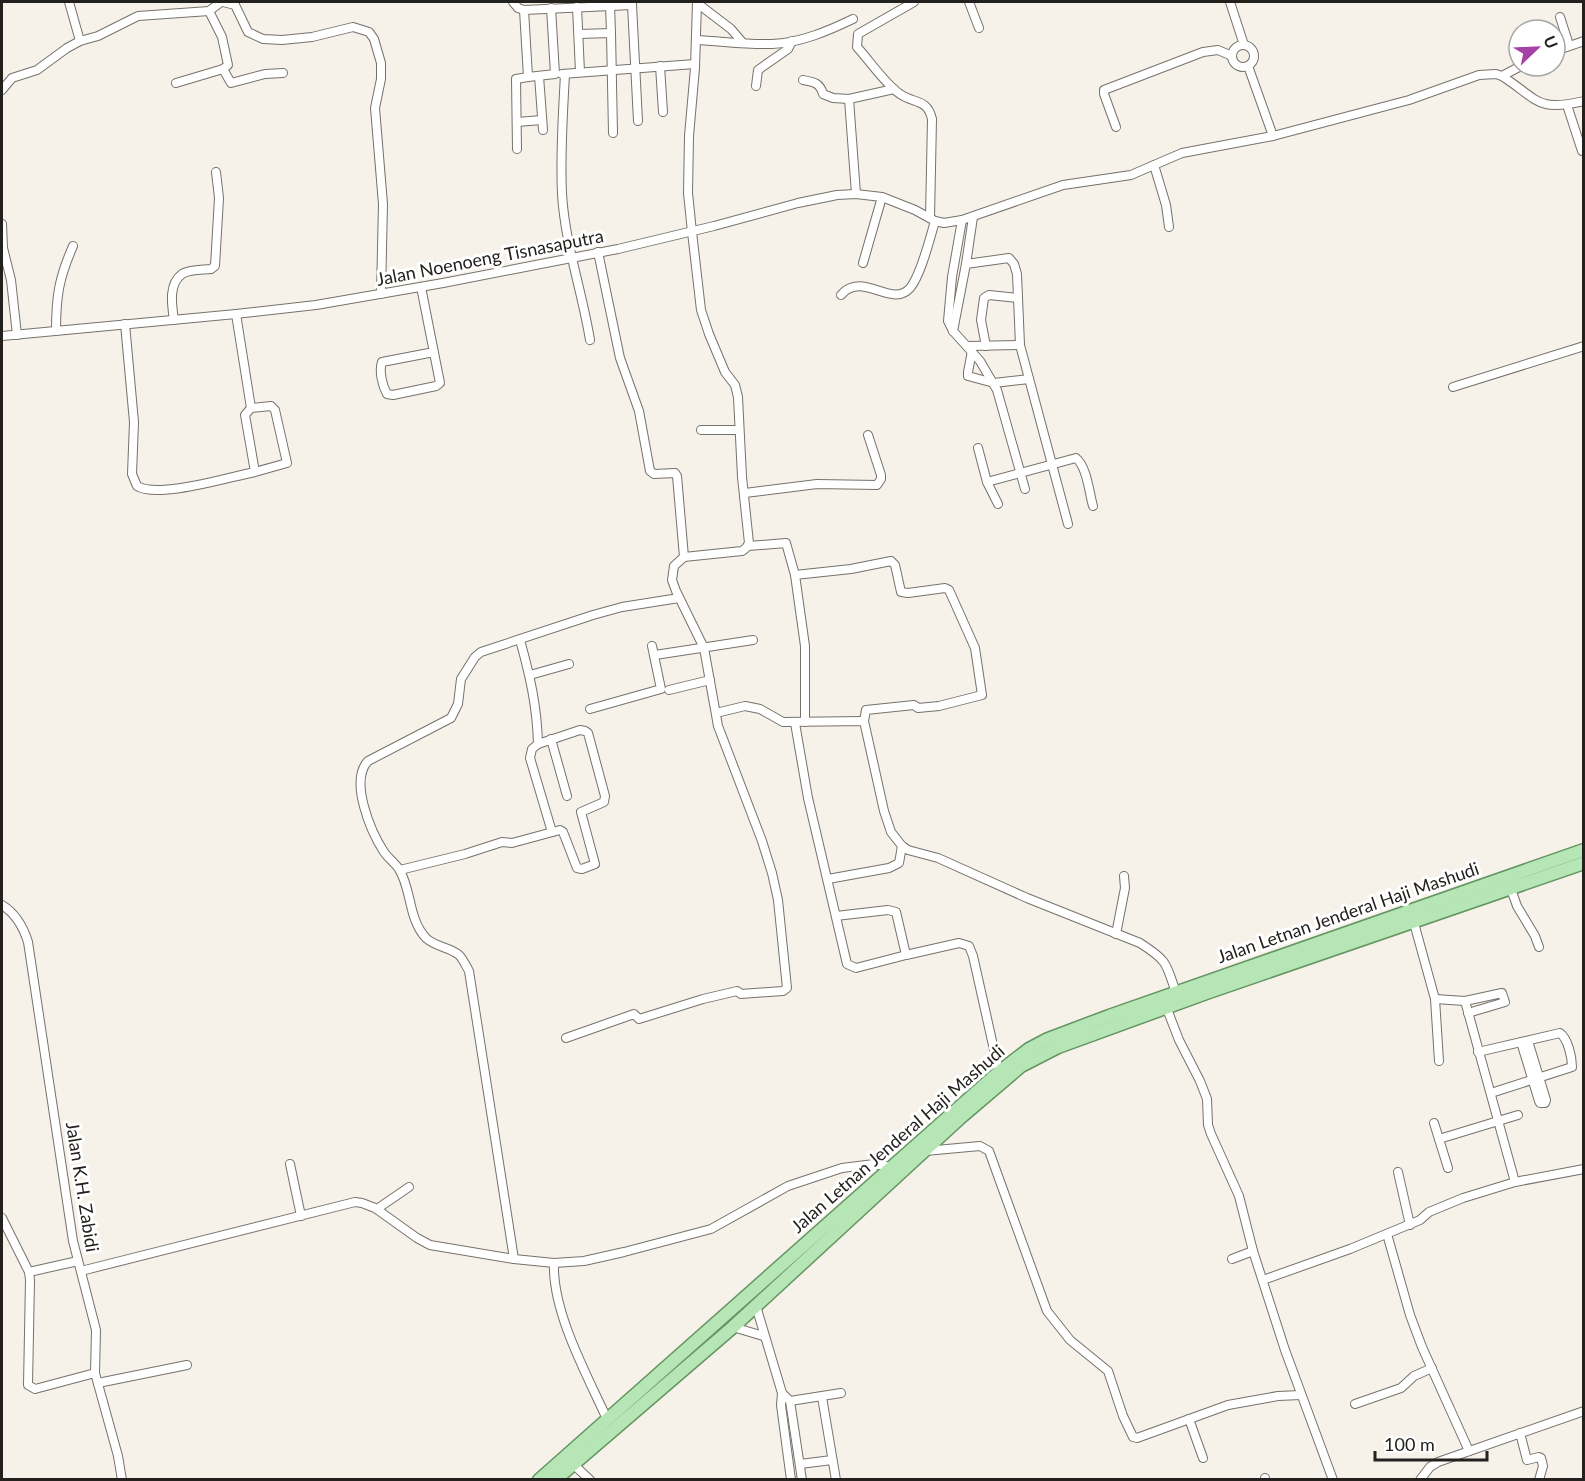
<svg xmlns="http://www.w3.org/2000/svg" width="1585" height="1481" font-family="Lato,sans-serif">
  <rect width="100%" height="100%" fill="#f6f1e9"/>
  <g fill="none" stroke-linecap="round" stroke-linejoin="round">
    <g stroke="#76726b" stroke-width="10">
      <g id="street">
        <polyline points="69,2 80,41"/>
        <polyline points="223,2 235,5 248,32 263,39 282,40 312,37 353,27 369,32 374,39 381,63 381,79 375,108 383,204 381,294"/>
        <polyline points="513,2 518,8 524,10 632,5 632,2"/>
        <path d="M 914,2 L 858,34 L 857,47 C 869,60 886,85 900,94 C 914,104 927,98 932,119 L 930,218"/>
        <polyline points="969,2 979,28"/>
        <polyline points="1230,2 1244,45"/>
        <polyline points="697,3 731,29 743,43"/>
        <polyline points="610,5 611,33"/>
        <polyline points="632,5 638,121"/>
        <polyline points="577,7 580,72"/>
        <polyline points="524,10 528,77 555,74 551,8"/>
        <polyline points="1560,17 1569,45"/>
        <polyline points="579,34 611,33 613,133"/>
        <path d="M 696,40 C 721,41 747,45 772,44 C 800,43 828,31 853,19"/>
        <circle cx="1243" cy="56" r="11"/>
        <polyline points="1555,51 1584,41"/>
        <polyline points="660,66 663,112"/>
        <polyline points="1248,66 1273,136"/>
        <polyline points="223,69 231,83 265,74 283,73"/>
        <polyline points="562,74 695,64"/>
        <path d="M 565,74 C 563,113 560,154 562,194 C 565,244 582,291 590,340"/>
        <polyline points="539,76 543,130"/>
        <polyline points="1502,76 1521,66"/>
        <path d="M 803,80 C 814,82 820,83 823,94 L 833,98 L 849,99"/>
        <polyline points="176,83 223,69 228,65 222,37 209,11"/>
        <polyline points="756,86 758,70 788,49 792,41"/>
        <polyline points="2,90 12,78 37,70 67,48 80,41 98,36 138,16 209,11 221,2"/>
        <polyline points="1567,105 1582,151"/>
        <polyline points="517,122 542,120"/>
        <polyline points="1116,127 1104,94 1104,90 1203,52 1218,50 1232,56"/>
        <polyline points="517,149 516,79 528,77"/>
        <polyline points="1154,165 1166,205 1169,227"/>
        <polyline points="856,194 849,99 894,89"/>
        <polyline points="962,220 952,277 948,321 953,331 980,361 997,390 1025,489"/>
        <polyline points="2,224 3,248 11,280 17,335"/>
        <polyline points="598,252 620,358 639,411 650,471 654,474 675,473 677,476 684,557"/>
        <polyline points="863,263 882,197"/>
        <polyline points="966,264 973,217"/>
        <path d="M 421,287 L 440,383 L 436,386 L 393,395 L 387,394 C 382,385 379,371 382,362 L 434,352"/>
        <path d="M 841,295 C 862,270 892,309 910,288 C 921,275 930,238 935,221"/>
        <polyline points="236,314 251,408"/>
        <path d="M 174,320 C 172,306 168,284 182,274 C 190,269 202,270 211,269 L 215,266 L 219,198 L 216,172"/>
        <path d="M 125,324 L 134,422 L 132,474 L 137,486 C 158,499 229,477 255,472 L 245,415 L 251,408 L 271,406 L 275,410 L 287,463 L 255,472"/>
        <path d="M 56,331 C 56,296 59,278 73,246"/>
        <polyline points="953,331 966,264 1009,258 1014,264 1017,274 1020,345 1068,524"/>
        <path d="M 2,336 L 236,314 L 316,305 L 443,283 L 618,249 L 714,226 L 798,203 L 837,195 L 856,194 L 882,197 L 915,210 L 935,221 L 944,223 L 962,220 L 1063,185 L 1131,175 L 1182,153 L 1273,136 L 1409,100 L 1479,75 L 1496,74 L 1502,76 C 1539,100 1536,112 1584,101"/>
        <polyline points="968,346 1020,345"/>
        <polyline points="986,346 981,320 984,298 989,295 1018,298"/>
        <polyline points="972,351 968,372 968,376 994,383 1029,379"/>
        <polyline points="1453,387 1584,346"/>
        <polyline points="701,430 739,430"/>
        <path d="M 978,448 L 987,482 L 1076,458 C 1087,467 1089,492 1093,506"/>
        <polyline points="987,482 998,504"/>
        <polyline points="745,493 817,484 877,485 881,479 881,475 868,435"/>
        <polyline points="748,546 786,543 795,575 851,569 891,561 895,565 901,592 908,593 945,588 949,590 975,648 982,695 939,706 918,708 914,705 866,710 864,721"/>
        <polyline points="795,575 805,646 805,722"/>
        <path d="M 520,640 C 530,676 537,706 538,744 L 532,749 L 530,758 L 552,832"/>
        <polyline points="655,655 753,640"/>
        <polyline points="530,675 569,664"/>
        <polyline points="669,690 710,680"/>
        <polyline points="590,709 661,689 652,646"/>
        <path d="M 716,713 L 745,706 L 760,709 L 783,722 L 864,721 L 884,811 L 891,832 L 902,846 L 908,850 L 938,858 L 1027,898 L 1140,943 C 1168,961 1166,963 1176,993"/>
        <polyline points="795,723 808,798 847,964 856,968 906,955"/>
        <polyline points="551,739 567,796"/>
        <polyline points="400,870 465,854 502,842 512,843 560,830 563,832 577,868 582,869 595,864 581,812 604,802 605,796 588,733 585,731 580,730 538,744"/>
        <polyline points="828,879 889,868 899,863 902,846"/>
        <polyline points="1511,889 1517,906 1535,936 1539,947"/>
        <path d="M 2,905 C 15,913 23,926 28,942 L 73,1241 L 96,1330 L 95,1373 L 118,1456 L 122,1480"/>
        <polyline points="836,916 888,910 896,912 906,955 959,943 969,946 973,956 999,1072"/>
        <polyline points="1414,923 1435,999 1465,1001 1502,993 1505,1002 1468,1013"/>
        <polyline points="1116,934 1125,888 1124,876"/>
        <polyline points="1435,999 1439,1061"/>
        <polyline points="1465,1001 1515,1182"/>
        <polyline points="1167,1009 1179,1040 1200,1081 1207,1099 1208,1125 1211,1134 1239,1196 1253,1251 1285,1350 1333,1480"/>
        <polyline points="566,1038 634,1014 639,1019 703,999 737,991 741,994 783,991 787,988 778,900 772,873 762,841 718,726 704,648 676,591 672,580 674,566 684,557 742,551 746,548 749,543 742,477 738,397 735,385 725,372 709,334 701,310 692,232 688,193 689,136 695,68 697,2"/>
        <polyline points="1521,1042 1539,1101 1540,1103 1545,1103 1546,1100 1528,1041"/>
        <path d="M 1478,1052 L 1560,1033 C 1568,1039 1572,1057 1572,1067 L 1491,1093"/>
        <polyline points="1434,1123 1448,1168"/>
        <polyline points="1439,1139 1518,1115"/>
        <polyline points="925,1151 980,1146 989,1151 1047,1311 1070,1340 1108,1371 1123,1416 1133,1437 1137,1438 1228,1405 1278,1396 1301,1395"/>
        <polyline points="290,1164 301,1216"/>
        <polyline points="1398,1172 1410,1225"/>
        <polyline points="377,1209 409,1187"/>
        <polyline points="2,1218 29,1272 30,1280 28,1385 35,1389 95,1373"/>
        <polyline points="1387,1234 1410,1315 1422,1347 1469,1451"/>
        <path d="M 514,1259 L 469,971 C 466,966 463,959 459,955 C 450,947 435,947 426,938 C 408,919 412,890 399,869 C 395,863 388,858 384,852 C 371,832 349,781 368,761 L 451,718 L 458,704 L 461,679 L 475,657 L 481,652 L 593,615 L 622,607 L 679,598"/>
        <polyline points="1232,1259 1253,1251"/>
        <path d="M 554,1263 C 552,1312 587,1375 607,1419"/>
        <polyline points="81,1271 355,1202 362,1203 375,1208 417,1238 430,1245 514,1259 554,1263 584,1261 624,1252 711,1229 788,1186 842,1168 874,1164 886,1166 891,1169"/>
        <polyline points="29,1272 78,1261"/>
        <polyline points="1263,1280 1350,1249 1420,1220 1429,1212 1463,1198 1515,1182 1584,1169"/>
        <polyline points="756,1306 782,1393 790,1401 802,1480"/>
        <polyline points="733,1327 763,1336"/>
        <polyline points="98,1383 187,1365"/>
        <polyline points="782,1393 781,1405 791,1480"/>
        <polyline points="822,1397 836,1480"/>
        <polyline points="790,1401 841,1393"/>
        <polyline points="1355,1404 1401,1388 1414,1376 1432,1368"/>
        <polyline points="1189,1419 1203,1458"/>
        <polyline points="1520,1433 1527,1460 1539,1457 1541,1458 1543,1466 1539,1480"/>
        <polyline points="573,1464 590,1480"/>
        <polyline points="800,1464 832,1460"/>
        <polyline points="1265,1478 1265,1480"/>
        <polyline points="1420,1480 1430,1467 1438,1462 1584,1411"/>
      </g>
    </g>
    <g stroke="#639561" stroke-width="15">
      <g id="primary">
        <polyline points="539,1480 999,1072 1029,1049 1048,1039 1109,1016 1584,850"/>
        <polyline points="555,1480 733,1327 960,1118 1021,1066 1058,1047 1209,992 1584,863"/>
      </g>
    </g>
    <use href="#street" stroke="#fff" stroke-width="8"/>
    <use href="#primary" stroke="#b6e5b6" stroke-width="12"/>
  </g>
  <g text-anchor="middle" stroke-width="6" stroke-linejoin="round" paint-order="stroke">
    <g font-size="18" fill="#23211e" stroke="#fff">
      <text transform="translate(490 258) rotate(-11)" y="6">Jalan Noenoeng Tisnasaputra</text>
      <text transform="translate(1348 913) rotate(-19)" y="6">Jalan Letnan Jenderal Haji Mashudi</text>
      <text transform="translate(898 1139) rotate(-41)" y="6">Jalan Letnan Jenderal Haji Mashudi</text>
      <text transform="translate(82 1187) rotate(81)" y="6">Jalan K.H. Zabidi</text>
    </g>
  </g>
  <rect width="1585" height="1481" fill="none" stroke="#23211e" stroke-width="6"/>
  <g transform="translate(1537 48) rotate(67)"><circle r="28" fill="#ffffff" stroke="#a7a6a5" stroke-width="1.5"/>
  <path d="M0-4.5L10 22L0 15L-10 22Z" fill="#a641a6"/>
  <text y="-9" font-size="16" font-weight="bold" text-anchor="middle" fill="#23211e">U</text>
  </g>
  <path d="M1375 1451v9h112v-9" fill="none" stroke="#23211e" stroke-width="3"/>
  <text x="1384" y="1451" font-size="18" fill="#23211e" stroke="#ffffff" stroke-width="4.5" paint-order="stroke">100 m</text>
</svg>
